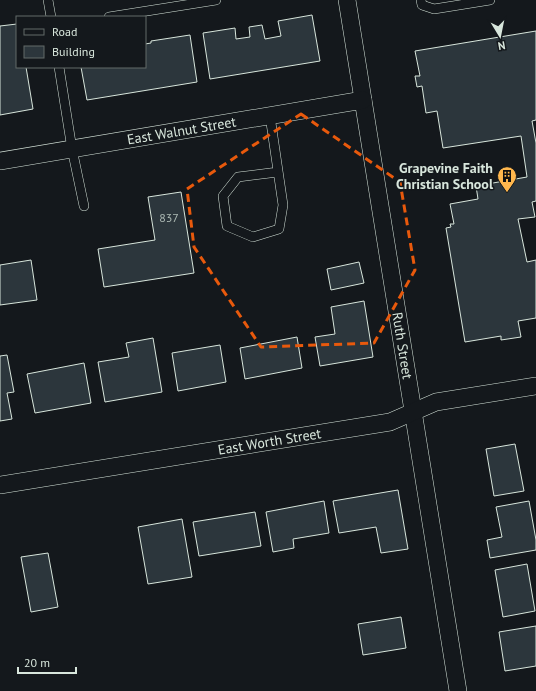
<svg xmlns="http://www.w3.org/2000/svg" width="536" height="691" font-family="'PT Sans',sans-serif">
  <rect width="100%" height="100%" fill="#14181c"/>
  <g fill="#2c363c" stroke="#d8e6dc">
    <polygon points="312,15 320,61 210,79 203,33 235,28 236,39 250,37 249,27 262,25 265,39 281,36 278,21"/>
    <polygon points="17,24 17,67 26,67 33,109 0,115 0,26"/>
    <polygon points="536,31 536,120 532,121 536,143 536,201 532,202 535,217 518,219 527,262 536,260 536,318 518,321 521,337 501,340 501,336 465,342 446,228 451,227 450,224 454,224 450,204 478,199 476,186 527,177 521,136 443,148 437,111 426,113 422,86 417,87 415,76 420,76 415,51"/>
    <polygon points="190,35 197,82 87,100 81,67 145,67 145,44 151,43 151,41"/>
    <polygon points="181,192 194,273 104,287 98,249 155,240 148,197"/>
    <polygon points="31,260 37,300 0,305 0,265"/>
    <polygon points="359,262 364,283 331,290 327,269"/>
    <polygon points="364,301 373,357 320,366 315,337 335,334 331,307"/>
    <polygon points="297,337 302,368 245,379 240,348"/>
    <polygon points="153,338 162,392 105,402 98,362 129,357 126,343"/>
    <polygon points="220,345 226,382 178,391 172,353"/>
    <polygon points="7,355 14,392 7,393 12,419 0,421 0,356"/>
    <polygon points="84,363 91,403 35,413 27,374"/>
    <polygon points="515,444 524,491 494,496 486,449"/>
    <polygon points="398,490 408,549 381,553 376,527 339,533 333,501"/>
    <polygon points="324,501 329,533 293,539 294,548 273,552 266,512"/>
    <polygon points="529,501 536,540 536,550 490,558 487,540 502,537 496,507"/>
    <polygon points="255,512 261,546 199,556 193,522"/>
    <polygon points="182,519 192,577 148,584 138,527"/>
    <polygon points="48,553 58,607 31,612 21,557"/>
    <polygon points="527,564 535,611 503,617 495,570"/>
    <polygon points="401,617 406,648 363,655 358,624"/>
    <polygon points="536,626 536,666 505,671 499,632"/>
  </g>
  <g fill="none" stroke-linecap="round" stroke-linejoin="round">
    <g stroke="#d8e6dc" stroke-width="10">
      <g id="service">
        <polyline points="48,0 51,17"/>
        <polyline points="421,0 422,5 434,9 490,0"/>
        <polyline points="109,17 216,0"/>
        <polyline points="59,67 72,149 84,206"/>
        <polyline points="270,116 283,205 279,229 253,237 227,226 223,196 238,177 278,172"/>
      </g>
    </g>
    <g stroke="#d8e6dc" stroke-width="18">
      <g id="minor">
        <path id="s1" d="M 347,0 L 458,691"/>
        <path id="s2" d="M 0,161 L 363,100"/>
        <path id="s3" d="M 0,485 L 390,422 L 436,402 L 536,386"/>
      </g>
    </g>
    <use href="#service" stroke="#14181c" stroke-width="9"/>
    <use href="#minor" stroke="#14181c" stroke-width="17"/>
  </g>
  <path fill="none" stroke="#e8590c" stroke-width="3" stroke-dasharray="8 5" stroke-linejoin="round" d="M 301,114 L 400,182 L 415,270 L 374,343 L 261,347 L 194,247 L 187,189 Z"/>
  <defs>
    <g id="building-pin" transform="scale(1)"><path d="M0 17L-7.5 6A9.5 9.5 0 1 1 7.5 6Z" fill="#ffb74d" stroke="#14181c"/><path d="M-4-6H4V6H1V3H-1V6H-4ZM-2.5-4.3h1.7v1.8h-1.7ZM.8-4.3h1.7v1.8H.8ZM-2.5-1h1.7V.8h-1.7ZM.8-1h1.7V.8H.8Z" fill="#111"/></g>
  </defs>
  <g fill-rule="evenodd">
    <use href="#building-pin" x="507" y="176"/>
  </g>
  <g text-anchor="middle" stroke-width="3" stroke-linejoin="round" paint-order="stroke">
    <g font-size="12" fill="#adbab4">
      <text x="169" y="222">837</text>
    </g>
    <g font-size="14" fill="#d8e6dc" stroke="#14181c">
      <text dy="5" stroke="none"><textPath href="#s2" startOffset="184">East Walnut Street</textPath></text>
      <text dy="5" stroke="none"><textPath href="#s1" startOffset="350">Ruth Street</textPath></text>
      <text dy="5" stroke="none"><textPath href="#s3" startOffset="273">East Worth Street</textPath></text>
    </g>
    <g font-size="14" font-weight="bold" fill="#d8e6dc" stroke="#14181c" text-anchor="end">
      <text x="493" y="173">Grapevine Faith<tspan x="493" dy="16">Christian School</tspan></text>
    </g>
  </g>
  <rect x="16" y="16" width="130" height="52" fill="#14181c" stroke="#626a69"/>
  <rect x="24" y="29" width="20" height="6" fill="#14181c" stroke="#626a69"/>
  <text x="52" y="36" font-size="12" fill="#d8e6dc">Road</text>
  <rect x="24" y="46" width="20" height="12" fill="#2c363c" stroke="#626a69"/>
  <text x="52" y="56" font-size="12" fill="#d8e6dc">Building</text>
  <g transform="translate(500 36) rotate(170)" stroke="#14181c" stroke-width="3" paint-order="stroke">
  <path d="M0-3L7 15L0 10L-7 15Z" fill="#d8e6dc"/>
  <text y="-6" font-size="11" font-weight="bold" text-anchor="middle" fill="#d8e6dc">N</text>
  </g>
  <path d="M18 667v6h58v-6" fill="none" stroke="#d8e6dc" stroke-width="2"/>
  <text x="24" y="667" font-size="12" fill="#d8e6dc" stroke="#14181c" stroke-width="3" paint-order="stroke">20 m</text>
</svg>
